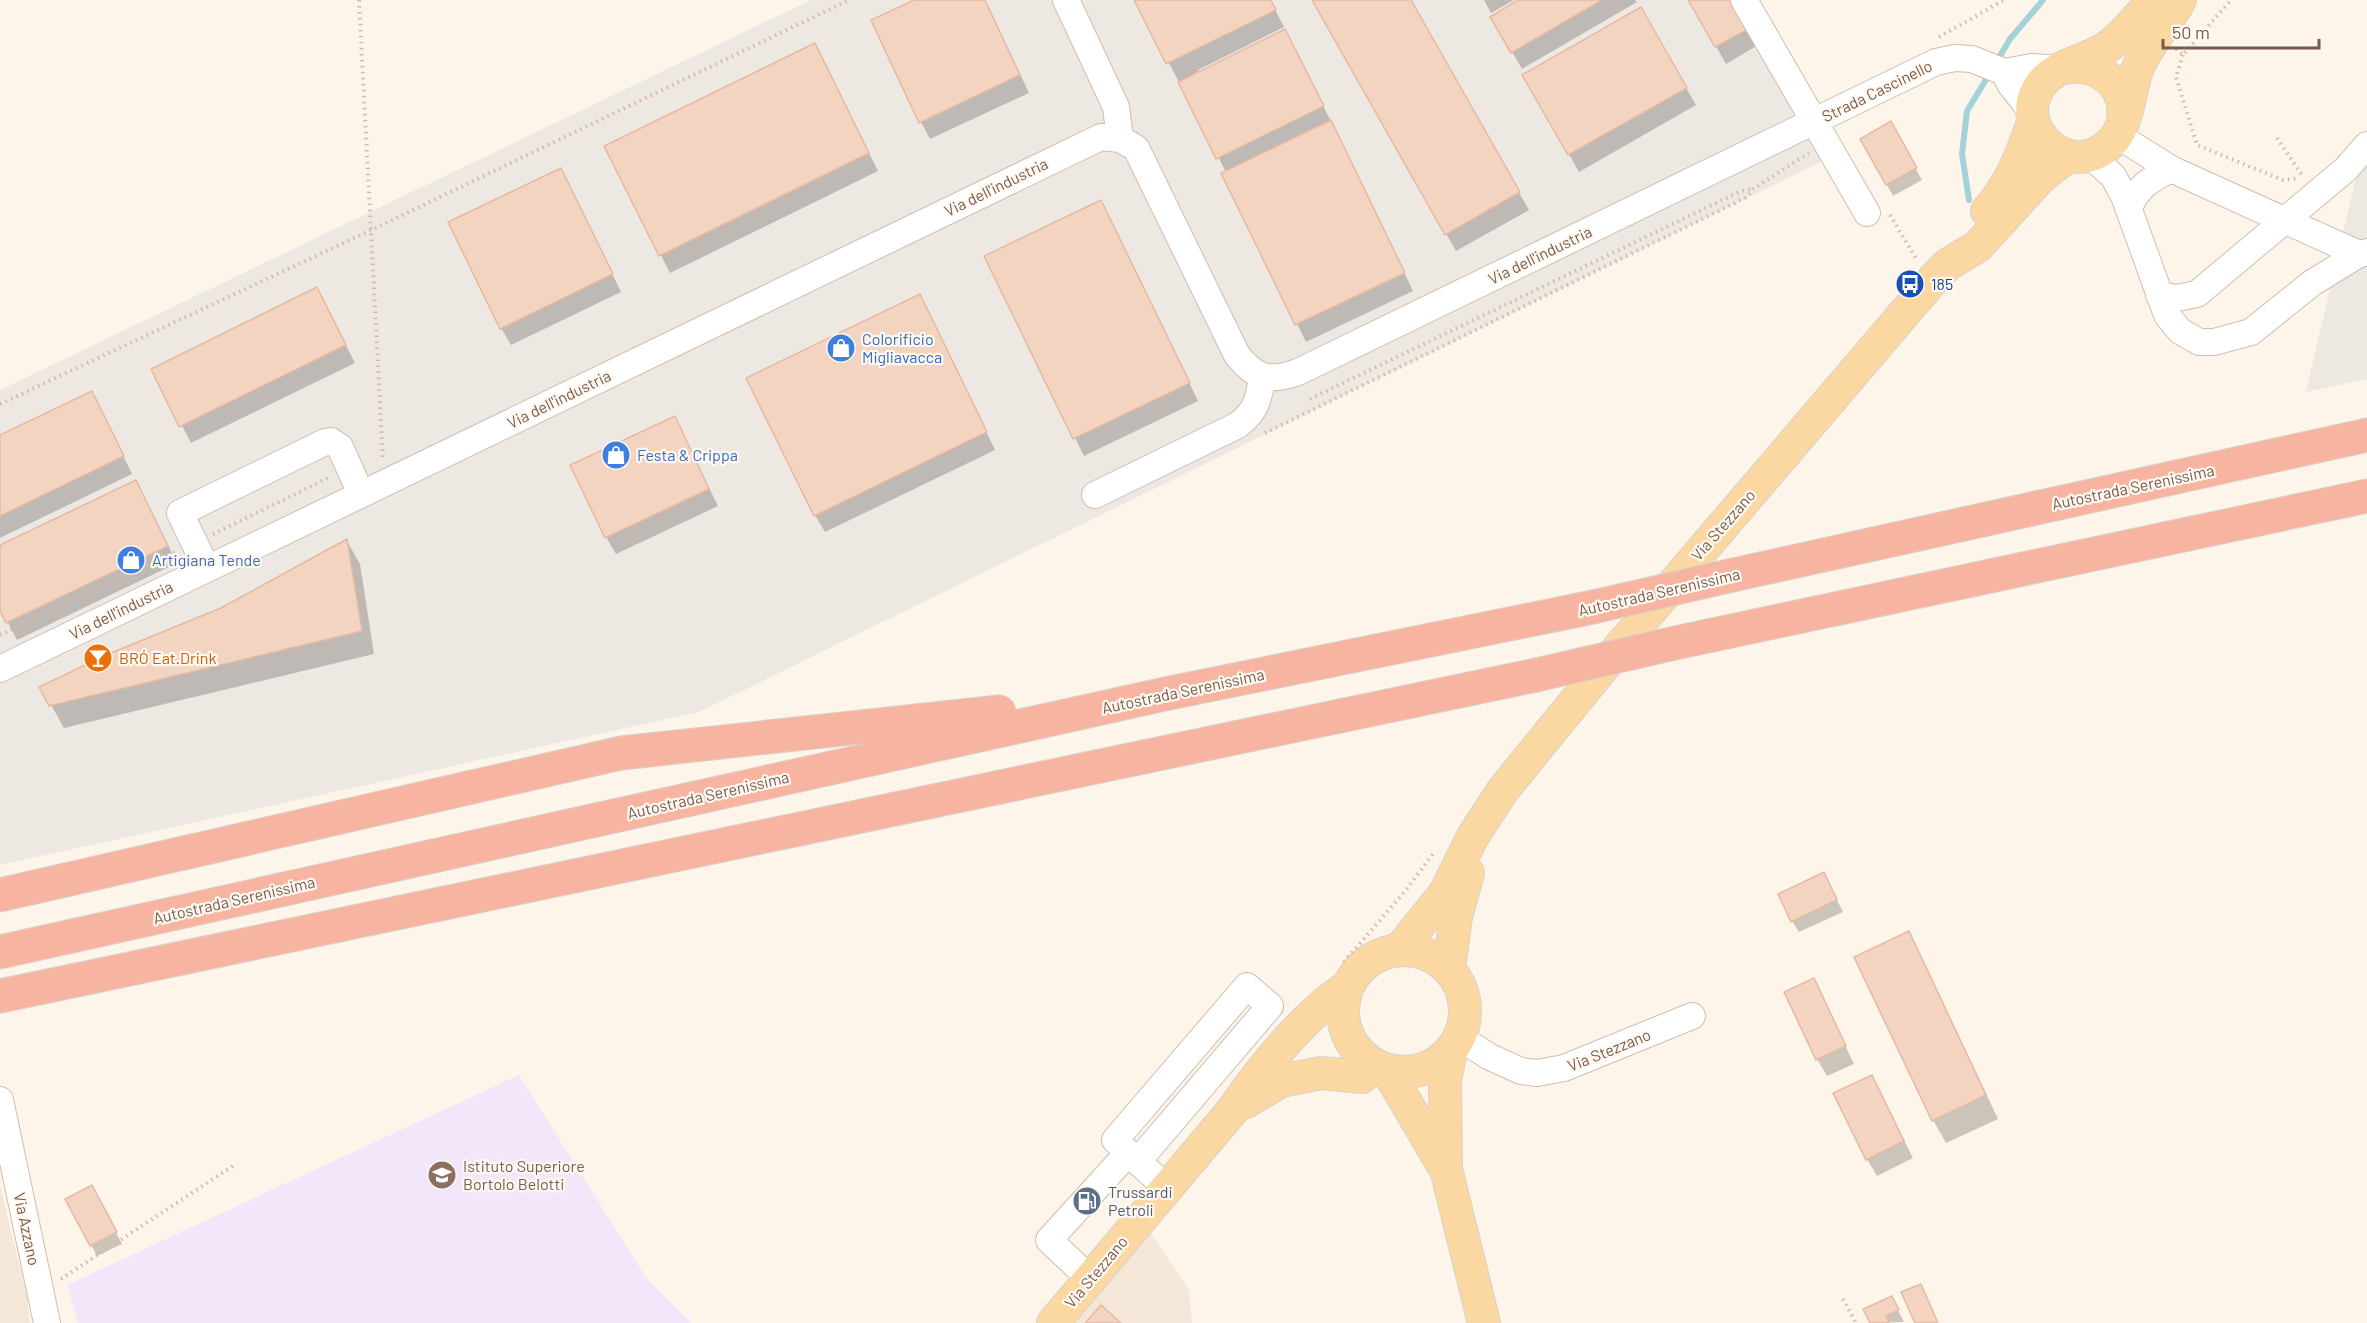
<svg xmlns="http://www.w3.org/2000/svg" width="2367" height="1323" font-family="Barlow,sans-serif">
  <rect width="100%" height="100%" fill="#fdf5ea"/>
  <g fill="#f5e7d8">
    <polygon points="0,1186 27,1296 30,1323 0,1323"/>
    <polygon points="1149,1231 1189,1290 1192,1323 1073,1323"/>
  </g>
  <g fill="#eee8e2">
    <polygon points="811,0 1757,0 1841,152 699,712 0,865 0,390"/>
    <polygon points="2367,130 2367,379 2306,392"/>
  </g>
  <polygon fill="#f2e6fa" points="519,1075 645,1276 691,1323 78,1323 67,1285"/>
  <g fill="#0003">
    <polygon points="917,0 985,0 1029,93 930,139 921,122"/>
    <polygon points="1136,0 1270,0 1284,27 1198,70 1199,73 1285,31 1340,139 1413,291 1306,342 1223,173 1226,172"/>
    <polygon points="1314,0 1409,0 1529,210 1456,251"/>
    <polygon points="1484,0 1514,0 1491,13"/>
    <polygon points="1521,0 1635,0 1637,2 1522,69 1492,17"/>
    <polygon points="1690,0 1732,0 1758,45 1726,64"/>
    <polygon points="1641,10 1696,105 1579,172 1524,75"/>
    <polygon points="824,62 878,171 670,273 606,147"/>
    <polygon points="1890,124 1922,180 1893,196 1862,140"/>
    <polygon points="570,187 621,292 511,345 501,328"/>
    <polygon points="1101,202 1198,401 1084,456 986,257"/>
    <polygon points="317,289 355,363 191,443 153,370"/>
    <polygon points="929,313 995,450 825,532 815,515"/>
    <polygon points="101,410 132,474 0,538 0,436"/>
    <polygon points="674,417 718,506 616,554 606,537"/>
    <polygon points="136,482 177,563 17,640 0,607 0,547"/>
    <polygon points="347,541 360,564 374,654 64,728 41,687 222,610"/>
    <polygon points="1824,874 1843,912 1799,932 1792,921"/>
    <polygon points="1908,933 1921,956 1998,1119 1946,1143 1933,1120"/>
    <polygon points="1814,980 1854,1064 1827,1076 1817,1059"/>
    <polygon points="1871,1076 1913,1158 1877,1176 1867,1159"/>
    <polygon points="98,1198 122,1244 97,1256 91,1245"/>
    <polygon points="1897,1309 1904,1322 1871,1323"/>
  </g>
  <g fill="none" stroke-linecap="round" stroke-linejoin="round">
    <g stroke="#a3d2d9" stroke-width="6">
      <polyline points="1997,61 2010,39 2043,0"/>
      <polyline points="1969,200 1962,154 1967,111 1990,73"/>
    </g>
  </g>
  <g fill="#f3d4c1" stroke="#e6b9a1" stroke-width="1.5">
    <polygon points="914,0 985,0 1020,75 919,123 871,20"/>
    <polygon points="1134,0 1271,0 1276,10 1166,64"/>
    <polygon points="1312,0 1411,0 1520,192 1445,235"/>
    <polygon points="1518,0 1602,0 1511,53 1490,17"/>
    <polygon points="1688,0 1734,0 1750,28 1715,47"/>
    <polygon points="1641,7 1687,88 1568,155 1522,75"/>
    <polygon points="1285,29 1324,106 1216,159 1178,82"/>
    <polygon points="815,43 869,153 659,256 604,146"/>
    <polygon points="1331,120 1405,273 1295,325 1221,173"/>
    <polygon points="1891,121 1917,168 1886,185 1860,139"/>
    <polygon points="561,168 613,274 500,329 448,222"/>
    <polygon points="1101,200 1190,383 1073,439 984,256"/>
    <polygon points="317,287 346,345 179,427 151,369"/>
    <polygon points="920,294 987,432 814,516 746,378"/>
    <polygon points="92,391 124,456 0,516 0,435"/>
    <polygon points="675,416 709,489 605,538 570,465"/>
    <polygon points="136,480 168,546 6,623 0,611 0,545"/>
    <polygon points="347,539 362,631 49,706 39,687 106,655 221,608"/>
    <polygon points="1824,872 1837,900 1791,922 1778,894"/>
    <polygon points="1909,931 1986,1095 1932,1121 1854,957"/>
    <polygon points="1814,978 1846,1046 1816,1060 1784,992"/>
    <polygon points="1872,1075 1904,1141 1866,1160 1833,1093"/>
    <polygon points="92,1185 117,1232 90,1246 65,1199"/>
    <polygon points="1921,1284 1938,1323 1915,1323 1901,1292"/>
    <polygon points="1892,1296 1899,1310 1886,1316 1889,1323 1870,1323 1863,1309"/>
    <polygon points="1101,1305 1121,1323 1085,1323"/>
  </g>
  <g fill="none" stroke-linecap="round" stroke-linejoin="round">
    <g stroke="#d0bdae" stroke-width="28">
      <g id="minor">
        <polyline points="1066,0 1116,107 1120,139"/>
        <polyline points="1744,0 1867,213"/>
        <polyline points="2004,72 2010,84 2032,112"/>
        <polyline points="2117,135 2171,169 2359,254"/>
        <polyline points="2089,155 2113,176 2124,196 2167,315 2180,331 2199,342 2214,342 2251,332 2312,283 2359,254 2367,252"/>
        <path d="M 2129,207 C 2140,185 2149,180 2171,169"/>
        <polyline points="2159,295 2177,298 2197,294 2346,169 2367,145"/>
        <path d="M 1095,495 L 1238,425 C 1256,411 1259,400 1262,377"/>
        <polyline points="207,569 180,513 325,442 331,441 340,447 361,494"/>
        <path d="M 0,669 L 1101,137 L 1120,139 L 1136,148 L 1237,355 C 1256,379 1270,382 1298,372 L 1936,62 L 1955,58 L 1972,59 L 2004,72 L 2032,67 L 2061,69"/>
        <polyline points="1460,1038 1490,1057 1521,1071 1537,1073 1564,1068 1692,1016"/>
        <polyline points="0,1100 47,1323"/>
        <polyline points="1128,1153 1115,1140 1247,986 1270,1006 1138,1161"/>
        <polyline points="1090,1279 1049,1240 1128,1153 1167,1188"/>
      </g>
    </g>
    <g stroke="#d9d1cd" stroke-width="34">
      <g id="major">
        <path d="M 2154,0 C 2139,15 2124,36 2106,48 C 2086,61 2057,64 2042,83 C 2010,123 2063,179 2105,148 C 2130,130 2128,91 2139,65 C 2150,41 2168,23 2180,0"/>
        <path d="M 2064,68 C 2097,61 2128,84 2123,120"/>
        <path d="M 1987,211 C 2011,183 2021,157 2033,122"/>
        <polyline points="1400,949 1445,893 1473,836 1503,790 1622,644 1931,282 1947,265 1978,246 2041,177 2068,156"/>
        <circle cx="1404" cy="1011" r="61"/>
        <polyline points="1449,968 1456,917 1468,873"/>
        <polyline points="1451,1051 1445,1080 1446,1169 1484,1323"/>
        <polyline points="1387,1070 1444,1167"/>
        <polyline points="1246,1102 1281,1081 1321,1073 1362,1077 1374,1064"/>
        <path d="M 1053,1323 L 1232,1111 C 1261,1069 1305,1014 1347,987"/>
      </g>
    </g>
    <g stroke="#d9d1cd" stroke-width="35">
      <g id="highway">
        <polyline points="1733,575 2367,435"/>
        <polyline points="1675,643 2367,496"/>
        <polyline points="0,895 621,753 999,712"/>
        <polyline points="0,952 1165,694 1593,607"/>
        <polyline points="0,996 1536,675"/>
      </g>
    </g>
    <g stroke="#d8b7a3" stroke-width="4" stroke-dasharray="1.5 4.5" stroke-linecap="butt">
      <polyline points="359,0 383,461"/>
      <polyline points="1939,37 2004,0"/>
      <polyline points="2176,49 2183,55 2231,0"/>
      <polyline points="2183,55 2176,77 2197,145 2283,180 2299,178"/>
      <polyline points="2277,138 2303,177"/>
      <polyline points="1890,215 1917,260"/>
      <polyline points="1310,399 1741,191 1752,189"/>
      <polyline points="0,404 382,225 849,0"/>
      <polyline points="1265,433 1747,197 1753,189 1809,153"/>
      <polyline points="213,534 330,477"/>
      <polyline points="0,635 176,552"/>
      <polyline points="1344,962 1406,890 1433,854"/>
      <polyline points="61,1279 236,1164"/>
      <polyline points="1843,1299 1856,1323"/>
    </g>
    <use href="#minor" stroke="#fff" stroke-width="26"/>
    <use href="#major" stroke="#fbd8a2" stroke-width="32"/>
    <use href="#highway" stroke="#f7b5a1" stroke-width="33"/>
    <g stroke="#d9d1cd" stroke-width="35" stroke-linecap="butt">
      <g id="highway-bridge">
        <polyline points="1593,607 1733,575"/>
        <polyline points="1536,675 1675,643"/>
      </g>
    </g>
    <use href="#highway-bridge" stroke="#f7b5a1" stroke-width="33"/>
  </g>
  <defs>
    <g id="bus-disc" transform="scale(1.5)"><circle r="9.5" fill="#1a4fb4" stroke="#fff9f1"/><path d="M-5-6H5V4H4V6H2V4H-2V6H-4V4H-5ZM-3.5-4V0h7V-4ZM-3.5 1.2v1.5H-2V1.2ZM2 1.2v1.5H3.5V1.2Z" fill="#fff"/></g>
    <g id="shop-disc" transform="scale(1.5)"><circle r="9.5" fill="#3f7fe0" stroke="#fff9f1"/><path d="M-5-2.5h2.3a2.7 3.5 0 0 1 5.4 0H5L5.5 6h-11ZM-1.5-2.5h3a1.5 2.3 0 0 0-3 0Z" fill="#fff"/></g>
    <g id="bar-disc" transform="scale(1.5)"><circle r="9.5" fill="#e8710a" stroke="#fff9f1"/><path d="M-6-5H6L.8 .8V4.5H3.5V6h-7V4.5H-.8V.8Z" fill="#fff"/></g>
    <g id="school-disc" transform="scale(1.5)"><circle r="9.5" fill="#8d6e63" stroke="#fff9f1"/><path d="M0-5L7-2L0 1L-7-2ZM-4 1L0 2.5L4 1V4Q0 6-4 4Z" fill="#fff"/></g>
    <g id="fuel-disc" transform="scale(1.5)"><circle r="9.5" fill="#5c6f8a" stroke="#fff9f1"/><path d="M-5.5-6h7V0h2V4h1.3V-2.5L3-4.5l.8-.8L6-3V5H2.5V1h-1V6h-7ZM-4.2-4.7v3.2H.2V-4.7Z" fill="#fff"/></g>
  </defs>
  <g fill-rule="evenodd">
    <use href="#bus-disc" x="1910" y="284"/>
    <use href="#shop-disc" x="841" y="348"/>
    <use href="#shop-disc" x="616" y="455"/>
    <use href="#shop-disc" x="131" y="560"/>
    <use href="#bar-disc" x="98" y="658"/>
    <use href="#school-disc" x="442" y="1175"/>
    <use href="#fuel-disc" x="1087" y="1201"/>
  </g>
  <g text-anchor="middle" stroke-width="4.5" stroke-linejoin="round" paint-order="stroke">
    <g font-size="16" fill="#795b4c" stroke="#fff9f1">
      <text transform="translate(1877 91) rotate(-26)" y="6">Strada Cascinello</text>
      <text transform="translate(996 187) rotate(-26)" y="6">Via dell'industria</text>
      <text transform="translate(1540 255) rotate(-26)" y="6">Via dell'industria</text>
      <text transform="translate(559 399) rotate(-26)" y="6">Via dell'industria</text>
      <text transform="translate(2133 487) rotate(-12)" y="6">Autostrada Serenissima</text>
      <text transform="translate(1723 525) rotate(-49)" y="6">Via Stezzano</text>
      <text transform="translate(1659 592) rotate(-13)" y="6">Autostrada Serenissima</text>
      <text transform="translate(121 610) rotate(-26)" y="6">Via dell'industria</text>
      <text transform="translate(1183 691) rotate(-12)" y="6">Autostrada Serenissima</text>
      <text transform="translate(708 795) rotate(-13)" y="6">Autostrada Serenissima</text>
      <text transform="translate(234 900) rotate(-13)" y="6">Autostrada Serenissima</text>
      <text transform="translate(1609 1050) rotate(-22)" y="6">Via Stezzano</text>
      <text transform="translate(27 1229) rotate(78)" y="6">Via Azzano</text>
      <text transform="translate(1096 1272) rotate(-50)" y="6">Via Stezzano</text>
    </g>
    <g font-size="16" fill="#164399" stroke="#fff9f1" text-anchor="start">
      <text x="1931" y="290">185</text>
    </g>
    <g font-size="16" fill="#366cbe" stroke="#fff9f1" text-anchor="start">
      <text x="862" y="345">Colorificio<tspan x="862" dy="18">Migliavacca</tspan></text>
      <text x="637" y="461">Festa &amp; Crippa</text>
      <text x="152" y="566">Artigiana Tende</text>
    </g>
    <g font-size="16" fill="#c56008" stroke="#fff9f1" text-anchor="start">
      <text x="119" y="664">BRÓ Eat.Drink</text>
    </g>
    <g font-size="16" fill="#785e54" stroke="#fff9f1" text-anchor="start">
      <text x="463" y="1172">Istituto Superiore<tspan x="463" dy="18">Bortolo Belotti</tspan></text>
    </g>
    <g font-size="16" fill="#4e5e75" stroke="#fff9f1" text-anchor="start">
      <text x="1108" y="1198">Trussardi<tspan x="1108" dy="18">Petroli</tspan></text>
    </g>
  </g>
  <path d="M2163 39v9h156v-9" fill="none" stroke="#795b4c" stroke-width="3"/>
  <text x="2172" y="39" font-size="18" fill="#795b4c" stroke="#fff9f1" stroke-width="4.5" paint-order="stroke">50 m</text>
</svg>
